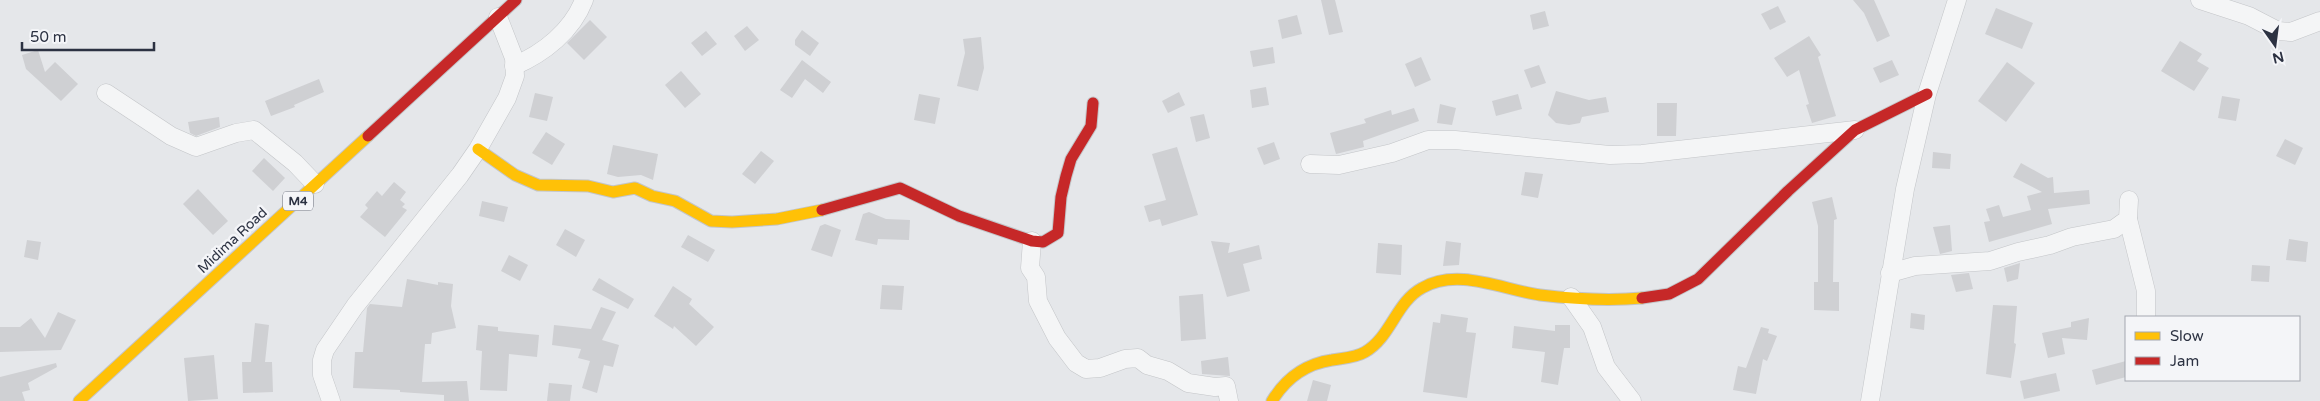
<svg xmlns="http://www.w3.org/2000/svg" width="2320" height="401" font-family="'Varela Round',sans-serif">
  <rect width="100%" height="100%" fill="#e5e7ea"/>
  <g fill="#cfd0d3">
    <polygon points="1321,0 1335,0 1343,32 1329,35"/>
    <polygon points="1853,0 1874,0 1890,36 1877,42 1864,13"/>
    <polygon points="1778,6 1786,22 1770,30 1761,14"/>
    <polygon points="1996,8 2033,23 2022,49 1985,34"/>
    <polygon points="1545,11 1549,26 1533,30 1530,15"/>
    <polygon points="1297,15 1302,34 1282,39 1278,20"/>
    <polygon points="590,20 607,37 584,60 567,43"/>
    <polygon points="747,26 759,40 745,51 734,36"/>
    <polygon points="802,30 819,43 810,56 795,45 795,40"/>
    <polygon points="706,31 717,44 702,56 691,43"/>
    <polygon points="1809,36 1821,55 1818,57 1836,116 1812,123 1806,105 1809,104 1799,70 1787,77 1774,58"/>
    <polygon points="981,37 984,68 978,91 957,86 965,53 963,39"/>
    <polygon points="2180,41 2202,54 2197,61 2209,68 2194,91 2161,71"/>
    <polygon points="1273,47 1275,63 1253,67 1250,51"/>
    <polygon points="38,50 45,72 55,62 78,84 61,101 26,69 22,55"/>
    <polygon points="1421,57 1431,80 1415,87 1405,64"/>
    <polygon points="802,60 831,82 823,93 805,79 792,98 780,90"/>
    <polygon points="1892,60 1899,75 1880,83 1873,68"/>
    <polygon points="2007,62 2035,83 2006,122 1978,101"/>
    <polygon points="1539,65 1546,83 1531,88 1524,70"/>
    <polygon points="681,71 701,94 685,108 665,85"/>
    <polygon points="319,79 324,92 294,105 295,107 271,116 265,101"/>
    <polygon points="1266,87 1269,105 1252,108 1250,90"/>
    <polygon points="1556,91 1589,100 1606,97 1609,112 1582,117 1580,123 1569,125 1556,123 1548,115"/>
    <polygon points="1179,92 1185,105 1168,113 1162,101"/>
    <polygon points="535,93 553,97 547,121 529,117"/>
    <polygon points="919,94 940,98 935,124 914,120"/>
    <polygon points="1518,94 1522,109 1496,116 1492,101"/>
    <polygon points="2222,96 2240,99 2236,121 2218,118"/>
    <polygon points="1657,103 1677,103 1676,136 1657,136"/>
    <polygon points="1440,104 1456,108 1452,125 1437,123"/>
    <polygon points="1414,108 1419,121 1363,141 1364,147 1336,154 1330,133 1366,123 1364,119 1391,110 1392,115"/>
    <polygon points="1204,114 1210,138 1196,142 1190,117"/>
    <polygon points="219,117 220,127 196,136 190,133 188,122"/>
    <polygon points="546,132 565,144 552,165 532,153"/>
    <polygon points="2285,139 2303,148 2295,165 2276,156"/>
    <polygon points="1274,142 1280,159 1264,165 1257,148"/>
    <polygon points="613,145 658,154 653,180 641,175 618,177 607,174"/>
    <polygon points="1177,147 1198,215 1162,226 1160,219 1149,222 1144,206 1166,200 1152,154"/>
    <polygon points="761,151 774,161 755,184 742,174"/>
    <polygon points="1933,152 1951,154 1950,169 1932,168"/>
    <polygon points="264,158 285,178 273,191 252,171"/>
    <polygon points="2021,163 2048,178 2053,177 2054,193 2089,190 2090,204 2048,209 2052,224 1989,242 1984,222 1990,221 1986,209 1999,205 2003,217 2031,210 2027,196 2042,192 2013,177"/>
    <polygon points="1525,172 1543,174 1538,198 1521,195"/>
    <polygon points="394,182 406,192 400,200 405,204 402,207 407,210 385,237 360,217 368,208 365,205 377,191 382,196"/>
    <polygon points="198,189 228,221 213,235 183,204"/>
    <polygon points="1832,197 1837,219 1834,220 1833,282 1839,282 1839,311 1814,310 1814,282 1818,282 1818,226 1812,202"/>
    <polygon points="482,201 508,207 504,222 479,216"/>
    <polygon points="869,212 886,219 910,220 909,240 878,239 877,245 855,240 863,214"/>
    <polygon points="825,224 841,230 832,257 811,250 820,226"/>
    <polygon points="1950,225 1952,251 1940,254 1933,227"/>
    <polygon points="565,229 585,240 576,257 556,245"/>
    <polygon points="688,235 715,250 708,262 681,247"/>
    <polygon points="2289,239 2308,242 2306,262 2286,260"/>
    <polygon points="27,240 41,242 38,260 24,257"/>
    <polygon points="1211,241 1230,243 1228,253 1259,245 1262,259 1243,264 1250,291 1227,297"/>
    <polygon points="1446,241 1461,243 1459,265 1443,266"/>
    <polygon points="1378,243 1402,245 1401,275 1376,273"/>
    <polygon points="509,255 528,265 520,281 501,271"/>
    <polygon points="2020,263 2018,279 2007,282 2004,268"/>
    <polygon points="2252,265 2270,266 2269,282 2251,281"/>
    <polygon points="1969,273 1973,289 1956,292 1951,275"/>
    <polygon points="599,278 634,299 628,309 592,290"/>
    <polygon points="407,279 438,285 438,282 453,284 451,306 456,328 432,333 431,344 425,344 422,382 467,381 469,401 444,401 444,395 400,392 400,390 353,388 355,352 363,352 367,308 370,304 402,307"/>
    <polygon points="882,285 904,286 902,310 880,309"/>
    <polygon points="673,286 692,299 689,304 714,327 696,346 674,326 673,329 654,316"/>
    <polygon points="1203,294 1206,339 1181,341 1179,296"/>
    <polygon points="1993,305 2017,306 2014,343 2016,344 2011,378 1986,374"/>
    <polygon points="601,307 616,312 602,340 619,345 613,367 604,365 597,393 582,388 590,361 578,358 581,349 552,345 554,325 591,329"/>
    <polygon points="58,312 76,320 61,350 0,352 0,327 20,327 31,318 45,338"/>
    <polygon points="1911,313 1925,315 1924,330 1910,328"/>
    <polygon points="1441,314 1468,318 1466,332 1476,333 1467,398 1423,392 1433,322 1440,323"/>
    <polygon points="2089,318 2087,340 2062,338 2065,354 2048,358 2042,333 2071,327 2071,322"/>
    <polygon points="255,323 269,325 265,362 272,362 273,392 243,393 242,362 251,362"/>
    <polygon points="478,325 498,327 498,331 539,335 537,357 509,354 507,391 480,390 482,351 476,350"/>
    <polygon points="1555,325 1570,325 1570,348 1564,348 1558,385 1541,382 1545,352 1512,348 1514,326 1555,331"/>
    <polygon points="1761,327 1769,329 1768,333 1777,336 1767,361 1763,359 1756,394 1733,390 1738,366 1746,368"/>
    <polygon points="214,355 218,399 188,401 184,358"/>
    <polygon points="1228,357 1230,376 1202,374 1201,361"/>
    <polygon points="2126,361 2126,377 2096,385 2092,370"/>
    <polygon points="56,363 57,367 28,383 30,390 22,392 25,401 0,401 0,377"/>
    <polygon points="2056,373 2060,391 2024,399 2020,381"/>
    <polygon points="1313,380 1331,385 1327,401 1307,401"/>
    <polygon points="549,383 572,385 570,401 547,401"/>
  </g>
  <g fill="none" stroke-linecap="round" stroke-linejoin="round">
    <g stroke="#c3c5c8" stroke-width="19">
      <g id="street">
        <polyline points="2200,0 2249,16 2278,31 2291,32 2320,21"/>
        <path d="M 514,66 C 544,53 572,31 584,0"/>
        <polyline points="106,93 171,136 196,147 236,133 254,130 295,163 315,184"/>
        <polyline points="1310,164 1339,165 1392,153 1428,140 1455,140 1610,155 1642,154 1855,130"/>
        <polyline points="2128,219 2146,291 2146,317"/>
        <polyline points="1032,241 1030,268 1036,277 1038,301 1057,338 1076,363 1086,369 1100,368 1125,359 1138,358 1147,365 1168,371 1188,383 1215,387 1226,386 1229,401"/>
        <polyline points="1890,273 1915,266 1990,261 2018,252 2050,245 2072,237 2114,229 2128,219 2129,200"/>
        <polyline points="1571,297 1592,327 1606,367 1632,401"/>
        <polyline points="331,401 322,375 322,360 325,350 355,306 460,175 478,149 507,98 515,76 514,58 498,17"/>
        <polyline points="1870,401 1905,189 1927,94 1957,0"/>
      </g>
    </g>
    <g stroke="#c3c5c8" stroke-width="13">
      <g id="slow">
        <polyline points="478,149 515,175 538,185 588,186 613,192 635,188 652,196 675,201 711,221 732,222 777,219 822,210"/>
        <polyline points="79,401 368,136"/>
        <path d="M 1272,401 C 1286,378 1305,364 1332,360 C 1343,358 1355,358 1365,352 C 1391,337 1396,302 1422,288 C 1458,267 1503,290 1540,295 C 1574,299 1609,301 1642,298"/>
      </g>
    </g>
    <g stroke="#c3c5c8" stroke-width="13">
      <g id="jam">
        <polyline points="368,136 516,0"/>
        <polyline points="822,210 900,188 959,216 1032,241 1043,242 1058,233 1061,197 1066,176 1071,159 1091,126 1093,103"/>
        <polyline points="1642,298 1669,294 1698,279 1788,191 1855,130 1927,94"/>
      </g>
    </g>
    <use href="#street" stroke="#f4f5f6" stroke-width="18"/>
    <use href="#slow" stroke="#ffc107" stroke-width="11"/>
    <use href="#jam" stroke="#c62828" stroke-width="11"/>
  </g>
  <g text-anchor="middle" stroke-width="5" stroke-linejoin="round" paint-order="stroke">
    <rect fill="#f4f5f8" stroke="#686c79" stroke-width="1" x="283" y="191.5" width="30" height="19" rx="4"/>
    <g font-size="12" font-weight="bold" fill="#2c3242">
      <text x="298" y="205">M4</text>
    </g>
    <g font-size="14" fill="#2c3242" stroke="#f4f5f8">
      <text transform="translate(232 240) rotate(-43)" y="5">Midima Road</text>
    </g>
  </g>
  <rect x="2125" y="316" width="175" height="65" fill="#f4f5f8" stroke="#a4a7af"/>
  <rect x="2135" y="332" width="25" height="8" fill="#ffc107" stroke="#a4a7af"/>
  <text x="2170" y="341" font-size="15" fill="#2c3242">Slow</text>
  <rect x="2135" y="357" width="25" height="8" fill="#c62828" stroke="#a4a7af"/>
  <text x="2170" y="366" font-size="15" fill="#2c3242">Jam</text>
  <g transform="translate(2275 45) rotate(166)" stroke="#f4f5f8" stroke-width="4" paint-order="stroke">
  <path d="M0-4L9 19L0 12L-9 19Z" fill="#2c3242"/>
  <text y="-8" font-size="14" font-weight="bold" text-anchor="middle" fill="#2c3242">N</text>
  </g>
  <path d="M22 42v8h132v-8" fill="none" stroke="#2c3242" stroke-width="2.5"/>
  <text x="30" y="42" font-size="15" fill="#2c3242" stroke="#f4f5f8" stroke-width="4" paint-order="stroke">50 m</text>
</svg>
